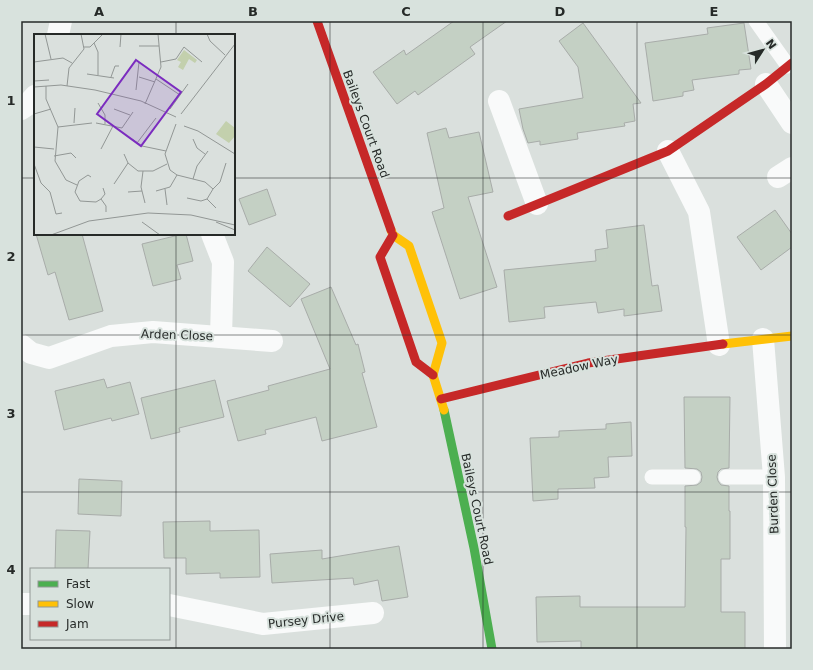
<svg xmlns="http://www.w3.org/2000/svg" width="813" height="670" font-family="'DejaVu Sans',sans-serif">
  <rect width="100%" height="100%" fill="#dae0dd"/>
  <g fill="#c4d0c4" stroke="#a8aca9">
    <polygon points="454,21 507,21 470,47 475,54 418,95 415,91 397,104 373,72 404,50 406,55"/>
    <polygon points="583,23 641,103 633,104 635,121 624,123 625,126 577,133 578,139 540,145 540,141 528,143 523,129 519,109 583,98 578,67 559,41"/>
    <polygon points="744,23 751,69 739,70 739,74 692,80 694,90 683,92 683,96 653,101 645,43 708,34 707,28"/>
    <polygon points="446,128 449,138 479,132 493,192 468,197 497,287 460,299 432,212 444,208 427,133"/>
    <polygon points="267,189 276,215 249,225 239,199"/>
    <polygon points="775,210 792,234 792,247 761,270 737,237"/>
    <polygon points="644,225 652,286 658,285 662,311 624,316 624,309 598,313 596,302 544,307 545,318 509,322 504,270 596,261 595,250 608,248 606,230"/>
    <polygon points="36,234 82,234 103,311 69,320 55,272 48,275"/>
    <polygon points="183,234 186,234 193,261 177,265 181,279 153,286 142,244"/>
    <polygon points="267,247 310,284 290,307 248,271"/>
    <polygon points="331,287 356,345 358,344 365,372 362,373 377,427 322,441 316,417 265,430 266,434 238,441 227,401 269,390 268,386 330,369 301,299"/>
    <polygon points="104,379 107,388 130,382 139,414 112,421 111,418 64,430 55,391"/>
    <polygon points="215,380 224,417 179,428 180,432 151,439 141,398"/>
    <polygon points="684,397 730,397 729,468 721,469 718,472 717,477 718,481 721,485 729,486 729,511 730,511 730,559 721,559 721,612 745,612 745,649 581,649 581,641 537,642 536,597 580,596 580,607 685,607 686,527 685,527 685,486 697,485 701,482 702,477 701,472 697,469 685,468"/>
    <polygon points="631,422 632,456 608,457 609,477 594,478 595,488 558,489 558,499 533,501 530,438 559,437 559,431 606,429 606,424"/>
    <polygon points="79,479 122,481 121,516 78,514"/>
    <polygon points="210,521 210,531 259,530 260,577 220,578 220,573 186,574 186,558 164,558 163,522"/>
    <polygon points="56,530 90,531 88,569 55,569"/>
    <polygon points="399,546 408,597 382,601 378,580 354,585 353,578 272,583 270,554 322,550 322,559"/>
  </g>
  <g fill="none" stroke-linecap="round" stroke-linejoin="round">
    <g stroke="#f9fafa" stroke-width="15">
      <polyline points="756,21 788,66"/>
      <polyline points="652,477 693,477"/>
      <polyline points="726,477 774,477"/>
    </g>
    <g stroke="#f9fafa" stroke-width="22">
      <polyline points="58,35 61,21"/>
      <polyline points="766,84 792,123"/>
      <polyline points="499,101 537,204"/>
      <polyline points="21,109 27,105 35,96"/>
      <polyline points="668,151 699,212 719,345"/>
      <polyline points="778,177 792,168"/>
      <polyline points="212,234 223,262 221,337"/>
      <polyline points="763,339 774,477 775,649"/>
      <polyline points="21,345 31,353 49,358 111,336 153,332 272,341"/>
      <polyline points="21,604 31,604"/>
      <polyline points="169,605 263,624 373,613"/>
    </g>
    <polyline stroke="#4caf50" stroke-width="9" points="444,410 474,548 492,649"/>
    <g stroke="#ffc107" stroke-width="9">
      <polyline points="391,230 393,235 409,246 442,343 433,375 444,410"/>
      <polyline points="723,344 792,336"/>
    </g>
    <g stroke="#c62828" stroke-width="9">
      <polyline points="317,21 391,230"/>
      <polyline points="508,216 668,151 766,84 792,63"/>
      <polyline points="393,235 380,257 416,362 433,375"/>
      <polyline points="441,399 588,363 723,344"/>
    </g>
  </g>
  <path fill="none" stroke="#262a28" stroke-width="1" stroke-opacity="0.55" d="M 176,21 L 176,35M 330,21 L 330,649M 483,21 L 483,649M 637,21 L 637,649M 21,178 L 35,178M 234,178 L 792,178M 176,234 L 176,649M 21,335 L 792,335M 21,492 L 792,492"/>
  <g text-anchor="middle" stroke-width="4" stroke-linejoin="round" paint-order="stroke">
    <g font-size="12" fill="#262a28" stroke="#d8e2dd">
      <text transform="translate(366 124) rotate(70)" y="4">Baileys Court Road</text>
      <text transform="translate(177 335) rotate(2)" y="4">Arden Close</text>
      <text transform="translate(579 367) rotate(-12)" y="4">Meadow Way</text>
      <text transform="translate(773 494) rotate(-92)" y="4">Burden Close</text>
      <text transform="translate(477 509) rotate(78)" y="4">Baileys Court Road</text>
      <text transform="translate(306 620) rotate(-6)" y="4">Pursey Drive</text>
    </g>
  </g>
  <g transform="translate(34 34)">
    <rect width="201" height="201" fill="#dae0dd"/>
    <path d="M 150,16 L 163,26 L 161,29 L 155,25 L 149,36 L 144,33 L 147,28 L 143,26 ZM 192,87 L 201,94 L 201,102 L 195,109 L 182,100 Z" fill="#c3d0ad"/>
    <path fill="none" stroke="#929795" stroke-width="1" d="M 11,0 L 17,25M 173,0 L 176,7 L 191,21M 60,9 L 64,18 L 64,41M 105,12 L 125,12M 50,13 L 56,13 L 69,0M 86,13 L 87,0M 0,28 L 29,24 L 38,29M 127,28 L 142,25 L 150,13 L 168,28M 53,40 L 80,44M 77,43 L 81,32 L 85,32M 105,43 L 121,48M 122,45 L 146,61M 0,47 L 15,46M 12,52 L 12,65 L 24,93 L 21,127 L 32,146 L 43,151M 33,52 L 35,34 L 50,15 L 47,0M 0,53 L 27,51 L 61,56 L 107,67 L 142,83M 102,56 L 105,28M 64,69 L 71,81 L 71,90M 111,70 L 127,33 L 124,0M 80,75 L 96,81M 136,75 L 154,50M 0,80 L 17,75M 147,80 L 201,10M 40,89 L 41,74M 62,89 L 88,94 L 99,78M 142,90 L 131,120 L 136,136 L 143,141 L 171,148 L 179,155 L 186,148 L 192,129M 150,92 L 164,97 L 201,120M 24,93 L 58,89M 98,105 L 108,112 L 132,117M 159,105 L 163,114 L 171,120M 103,109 L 122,84M 0,113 L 20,115M 67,115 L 79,92M 90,120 L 94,129 L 104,137 L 119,137 L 133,130M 20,122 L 37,119 L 42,124M 0,130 L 7,149 L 16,158 L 22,180 L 28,179M 109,137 L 107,153 L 111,169M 57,143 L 54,141 L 45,147 L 41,158 L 46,167 L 62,168 L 67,165 L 71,160 L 69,154M 159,145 L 163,132 L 174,117M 80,150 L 94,129M 131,155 L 133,171M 179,155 L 173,165 L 182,174M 122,157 L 136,153 L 143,141M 94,158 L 108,157M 153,164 L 167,167 L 173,165M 67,165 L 72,172 L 72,178M 108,188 L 126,201M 182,188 L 201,196M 17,201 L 55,187 L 114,179 L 157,181 L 201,191"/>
    <path fill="#7b2cbf" fill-opacity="0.15" stroke="#7b2cbf" stroke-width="2" d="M 102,26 L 147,58 L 107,112 L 63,80 Z"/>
    <rect width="201" height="201" fill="none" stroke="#262a28" stroke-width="2"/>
  </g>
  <rect width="813" height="670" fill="none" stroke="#d8e2dd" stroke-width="44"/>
  <rect x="30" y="568" width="140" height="72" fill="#d8e2dd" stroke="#919895"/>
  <rect x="38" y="581" width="20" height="6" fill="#4caf50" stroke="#919895"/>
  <text x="66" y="588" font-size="12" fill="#262a28">Fast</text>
  <rect x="38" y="601" width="20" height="6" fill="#ffc107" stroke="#919895"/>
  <text x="66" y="608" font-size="12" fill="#262a28">Slow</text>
  <rect x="38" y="621" width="20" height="6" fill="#c62828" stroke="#919895"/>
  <text x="66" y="628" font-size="12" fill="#262a28">Jam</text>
  <g transform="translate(763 50) rotate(54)" stroke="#d8e2dd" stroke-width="3" paint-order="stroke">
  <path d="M0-3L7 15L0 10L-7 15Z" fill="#262a28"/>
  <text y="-6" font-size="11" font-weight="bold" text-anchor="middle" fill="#262a28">N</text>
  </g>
  <rect x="22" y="22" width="769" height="626" fill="none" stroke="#262a28" stroke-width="1.5"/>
  <g font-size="13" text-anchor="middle" font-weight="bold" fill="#262a28">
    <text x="99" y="16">A</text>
    <text x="253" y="16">B</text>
    <text x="406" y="16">C</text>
    <text x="560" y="16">D</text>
    <text x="714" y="16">E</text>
    <text x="11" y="105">1</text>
    <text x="11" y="261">2</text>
    <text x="11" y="418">3</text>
    <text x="11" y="574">4</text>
  </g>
</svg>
